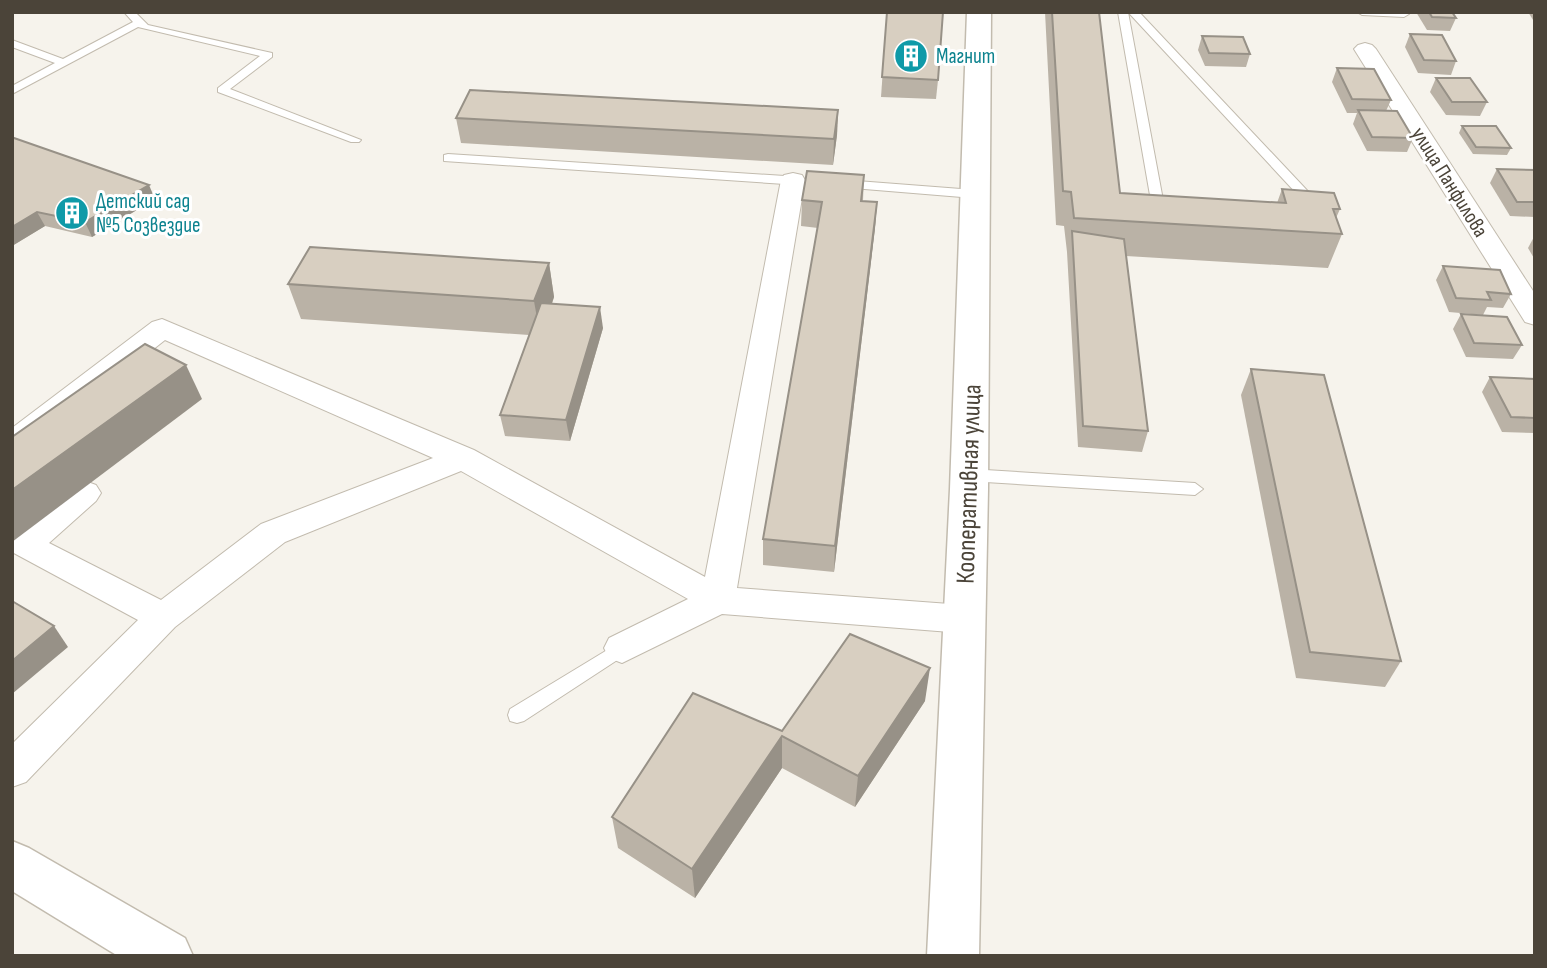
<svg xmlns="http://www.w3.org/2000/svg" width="1547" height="968" font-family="'Sofia Sans Condensed',sans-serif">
  <rect width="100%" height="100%" fill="#f6f3ec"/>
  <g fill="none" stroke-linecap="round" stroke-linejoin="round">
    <g stroke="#c2bbae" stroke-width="2">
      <g id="service">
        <polygon points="124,12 135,12 148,25 272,53 272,57 230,89 361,140 359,142 351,142 218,92 218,88 260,56 138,27 12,94 12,86 55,63 12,47 12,40 63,59 133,22"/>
        <polygon points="1118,12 1139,12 1318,202 1318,208 1310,208 1128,12 1163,200 1177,206 1171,210 1158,209 1151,201"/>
        <polygon points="1357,12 1408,12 1409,14 1404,17 1362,15"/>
        <polygon points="448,154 800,177 806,181 800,185 444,161 444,155"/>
        <polygon points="844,180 974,190 980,194 974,198 840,187 838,184"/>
        <polygon points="969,469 1195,483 1203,489 1195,495 969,481 961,475"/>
        <polygon points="622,641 628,643 631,648 628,653 524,721 517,723 510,721 508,715 510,709"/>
      </g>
    </g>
    <g stroke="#c2bbae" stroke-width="2">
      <g id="minor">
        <polygon points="1365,43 1372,45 1376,49 1535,294 1535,325 1525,322 1354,49 1358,45"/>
        <polygon points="793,173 802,175 805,180 737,588 963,605 975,609 980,619 975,629 963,633 722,614 622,663 609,658 604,648 609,638 688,599 461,471 285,542 175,627 26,782 12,787 12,744 138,620 12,552 13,536 74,485 85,481 96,485 101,493 96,501 49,543 161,600 261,524 433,458 165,340 23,452 12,455 12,428 152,322 162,319 474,450 705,577 781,180 784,175"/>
      </g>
    </g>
    <g stroke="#c2bbae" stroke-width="3">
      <g id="tertiary">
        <polygon points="967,12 991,12 988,489 979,956 927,956 950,489"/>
        <polygon points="12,841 29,848 185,938 193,956 118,956 12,891"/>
      </g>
    </g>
    <use href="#service" fill="#fff" fill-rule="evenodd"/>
    <use href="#minor" fill="#fff" fill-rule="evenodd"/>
    <use href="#tertiary" fill="#fff" fill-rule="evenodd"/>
  </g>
  <g fill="#bab2a6">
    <polygon points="887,12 938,80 936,99 881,97"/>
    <polygon points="1045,12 1099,12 1120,193 1277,203 1282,189 1340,209 1336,218 1342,234 1328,268 1126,256 1148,431 1142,452 1078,447 1067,252 1064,226 1056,225"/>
    <polygon points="1416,12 1452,12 1456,18 1450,31 1427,30"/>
    <polygon points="1528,12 1535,12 1535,23"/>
    <polygon points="1410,34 1456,61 1451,75 1418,73 1405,47"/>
    <polygon points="1202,36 1250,54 1246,67 1205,66 1198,50"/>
    <polygon points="1337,68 1391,100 1386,111 1413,138 1407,152 1367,151 1353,124 1357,113 1347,113 1332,82"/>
    <polygon points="1436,78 1487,102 1480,116 1446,115 1430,92"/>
    <polygon points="838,110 837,135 833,165 461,143 456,118"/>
    <polygon points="1462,126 1511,148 1507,155 1473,154 1459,133"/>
    <polygon points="12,139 155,199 92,237 45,226 12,246"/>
    <polygon points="1497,169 1535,170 1535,217 1510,216 1490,183"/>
    <polygon points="864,175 863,201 877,202 875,228 834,572 763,565 763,539 818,228 801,226 802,200"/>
    <polygon points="1535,235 1535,260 1528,248"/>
    <polygon points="549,263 554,297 552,304 603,328 570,441 505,436 500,415 529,335 301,319 288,284"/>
    <polygon points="1443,266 1511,294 1503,308 1487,307 1483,315 1449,312 1436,280"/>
    <polygon points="1461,314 1522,345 1513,359 1466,357 1453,329"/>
    <polygon points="1251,369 1401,661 1385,687 1296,678 1241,395"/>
    <polygon points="1490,377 1535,379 1535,433 1502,432 1482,392"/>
    <polygon points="925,701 855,807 782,768 695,898 618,848 612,817 782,731"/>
  </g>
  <g fill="#979187">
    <polygon points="838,110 837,135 833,165 834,139"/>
    <polygon points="149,185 155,199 92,237 85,222"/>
    <polygon points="877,202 875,228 834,572 835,546"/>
    <polygon points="37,212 45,226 12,246 12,227"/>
    <polygon points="549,263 554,297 540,335 534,301"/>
    <polygon points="600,307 603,328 570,441 566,420"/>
    <polygon points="186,365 202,399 12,542 12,490"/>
    <polygon points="54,626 68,647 12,694 12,661"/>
    <polygon points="930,668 925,701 855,807 858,776"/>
    <polygon points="782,736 782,768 695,898 692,869"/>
  </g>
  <g fill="#d8cfc1" stroke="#979187" stroke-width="2">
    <polygon points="887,12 943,12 938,80 882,77"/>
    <polygon points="1052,12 1099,12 1120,193 1286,203 1282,189 1334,193 1340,209 1333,209 1342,234 1074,218 1071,192 1063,191"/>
    <polygon points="1429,12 1452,12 1456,18 1432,17"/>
    <polygon points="1410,34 1442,35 1456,61 1424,60"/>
    <polygon points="1202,36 1243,37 1250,54 1209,53"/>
    <polygon points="1337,68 1374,69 1391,100 1352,99"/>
    <polygon points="1436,78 1470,78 1487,102 1452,102"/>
    <polygon points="470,90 838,110 834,139 456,118"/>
    <polygon points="1358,110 1397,111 1413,138 1372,137"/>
    <polygon points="1462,126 1496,126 1511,148 1476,147"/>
    <polygon points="14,138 149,185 85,222 37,212 12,227 12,139"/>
    <polygon points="1497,169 1535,170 1535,202 1517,202"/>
    <polygon points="807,171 864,175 861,201 877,202 835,546 763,539 822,202 802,200"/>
    <polygon points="1072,231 1124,239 1148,431 1083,426"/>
    <polygon points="310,247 549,263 534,301 288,284"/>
    <polygon points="1443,266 1500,270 1511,294 1487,292 1491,300 1456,298"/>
    <polygon points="541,303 600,307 566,420 500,415"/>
    <polygon points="1461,314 1507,317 1522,345 1474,343"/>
    <polygon points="145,344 186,365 12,490 12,437"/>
    <polygon points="1251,369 1324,375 1401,661 1310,652"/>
    <polygon points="1490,377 1535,379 1535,418 1511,417"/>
    <polygon points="12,601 54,626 12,661"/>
    <polygon points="850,634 930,668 858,776 782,736 692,869 612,817 693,693 782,731"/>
  </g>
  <defs>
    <g id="building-disc" transform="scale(1.75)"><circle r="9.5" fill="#0f9aa8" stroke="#fff"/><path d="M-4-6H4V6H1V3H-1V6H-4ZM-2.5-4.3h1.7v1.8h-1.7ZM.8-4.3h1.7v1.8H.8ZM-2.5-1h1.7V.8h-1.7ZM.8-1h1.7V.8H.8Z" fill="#fff"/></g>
  </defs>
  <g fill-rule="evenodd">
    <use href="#building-disc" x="911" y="56"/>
    <use href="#building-disc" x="72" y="213"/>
  </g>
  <g text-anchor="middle" stroke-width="6" stroke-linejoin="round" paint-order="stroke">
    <g font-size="21" fill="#0d838f" stroke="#fff" text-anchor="start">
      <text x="936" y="63">Магнит</text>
      <text x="96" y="208">Детский сад<tspan x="96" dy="24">№5 Созвездие</tspan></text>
    </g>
    <g font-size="21" fill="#4b4439" stroke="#fff">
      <text transform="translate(1450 182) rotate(58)" y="7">улица Панфилова</text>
    </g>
    <g font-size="26" fill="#4b4439" stroke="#fff">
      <text transform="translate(968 484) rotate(-88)" y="9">Кооперативная улица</text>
    </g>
  </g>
  <rect width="1547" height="968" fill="none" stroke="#4b4439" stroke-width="28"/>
</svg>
